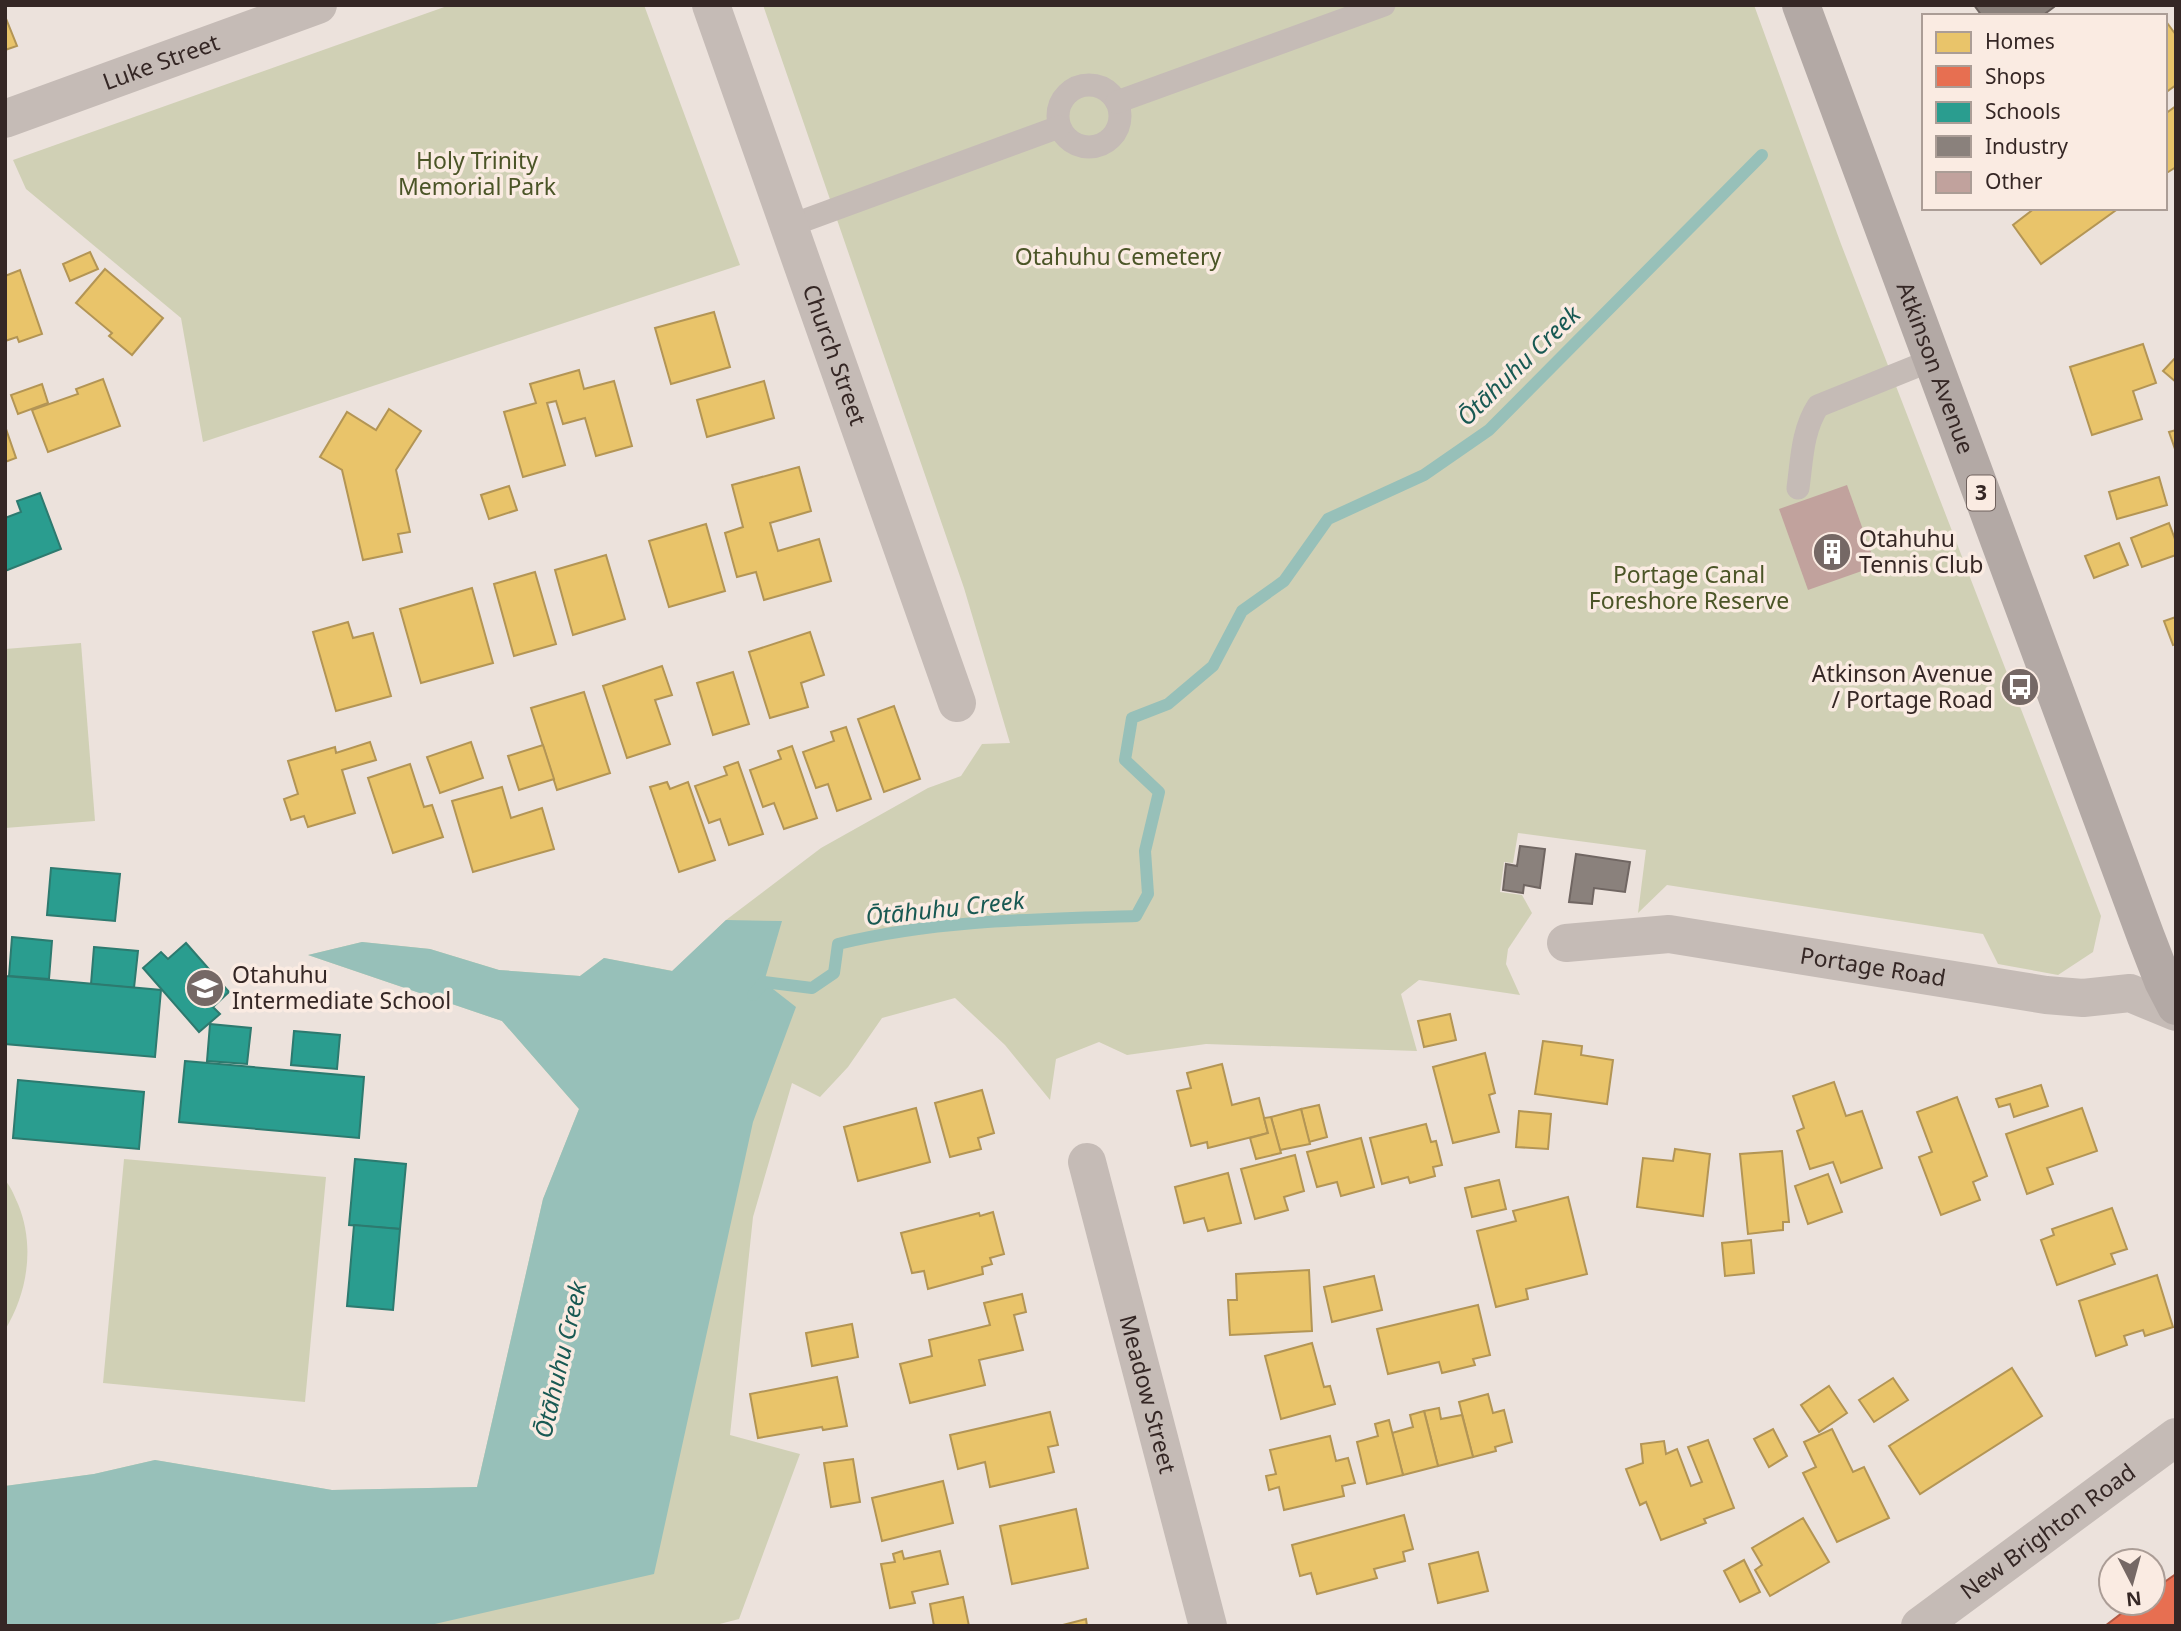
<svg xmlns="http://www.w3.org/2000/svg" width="2181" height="1631" font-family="'Noto Sans',sans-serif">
  <rect width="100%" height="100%" fill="#ece2dc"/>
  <g fill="#d0d0b5">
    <polygon points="450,5 644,5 740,265 203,442 181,318 26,189 13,160"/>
    <polygon points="763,5 1754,5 1841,244 2101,916 2093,952 2058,975 1998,964 1983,934 1667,885 1638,913 1646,850 1518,833 1513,863 1504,862 1500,892 1522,895 1532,913 1508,949 1506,964 1520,995 1419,980 1401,994 1417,1051 1206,1044 1127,1055 1099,1042 1056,1059 1050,1100 1005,1045 955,998 882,1018 848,1067 820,1097 792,1083 753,1217 730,1435 800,1454 739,1619 712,1626 5,1626 5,1486 94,1474 155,1460 332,1490 477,1487 543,1199 579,1109 502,1021 308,955 362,942 430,949 499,970 580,976 604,958 673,971 726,920 821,848 928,788 961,776 982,744 1010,743 964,588"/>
    <polygon points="81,643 95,821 5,828 5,649"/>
    <polygon points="124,1159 326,1177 305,1402 103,1383"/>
    <path d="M 5,1180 C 11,1187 14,1195 18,1204 C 35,1245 28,1292 5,1330 L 5,1275 L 7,1263 Z"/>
  </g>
  <polygon fill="#97c0b9" points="726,920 782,921 764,982 796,1007 753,1122 654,1574 426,1626 5,1626 5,1486 94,1474 155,1460 332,1490 477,1487 543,1199 579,1109 502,1021 308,955 362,942 430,949 499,970 580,976 604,958 672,971"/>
  <g fill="#e9c46a" stroke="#b39555" stroke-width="2">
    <polygon points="5,16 17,46 5,50"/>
    <polygon points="2165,20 2176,35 2176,85 2165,93"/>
    <polygon points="2176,106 2176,167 2165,174 2165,114"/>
    <polygon points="2035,208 2119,208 2041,264 2013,225"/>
    <polygon points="90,252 98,269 70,281 63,264"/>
    <polygon points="105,269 163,318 132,355 109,336 112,333 76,303"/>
    <polygon points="20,270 42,334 19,342 17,337 5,341 5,276"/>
    <polygon points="714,312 730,367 671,384 655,328"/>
    <polygon points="2143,344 2156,383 2133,391 2142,419 2092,435 2070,367"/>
    <polygon points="2176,357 2176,382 2163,371"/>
    <polygon points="579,370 584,389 614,381 632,446 596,456 585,418 563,424 556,401 547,403 565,465 523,477 504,412 536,403 530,384"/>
    <polygon points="103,379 120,426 48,452 32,410 78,394 76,389"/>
    <polygon points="764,381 774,418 707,437 697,400"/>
    <polygon points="42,384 48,403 18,414 11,395"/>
    <polygon points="389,409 421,431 396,470 410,532 398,534 402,552 363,560 342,470 320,457 347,412 376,430"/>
    <polygon points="5,426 16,458 5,462"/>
    <polygon points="2176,430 2176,452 2169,432"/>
    <polygon points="799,467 811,511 770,523 778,551 819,539 831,581 764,600 756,572 737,577 725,533 743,527 732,485"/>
    <polygon points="2159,477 2167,505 2117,519 2109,492"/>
    <polygon points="509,486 517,510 489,519 481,495"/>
    <polygon points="2169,523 2176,542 2176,555 2142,567 2131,538"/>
    <polygon points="706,524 725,591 669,607 649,541"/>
    <polygon points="2119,543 2128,565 2094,578 2085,556"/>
    <polygon points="606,555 625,619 573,635 555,570"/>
    <polygon points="535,572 556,644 514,656 494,584"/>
    <polygon points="472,588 493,663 421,683 400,609"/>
    <polygon points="2176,617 2176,644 2173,645 2164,621"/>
    <polygon points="348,622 353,638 373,633 391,696 336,711 313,632"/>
    <polygon points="810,632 824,675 801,683 808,707 770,718 749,652"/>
    <polygon points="662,666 672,695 655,700 670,744 627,758 603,686"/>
    <polygon points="733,672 749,724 713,735 697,683"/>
    <polygon points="584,692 610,773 557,790 531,708"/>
    <polygon points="894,706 920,779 884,792 858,719"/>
    <polygon points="846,727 871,799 837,811 828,784 816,788 803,752 834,741 831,732"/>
    <polygon points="370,742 376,760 342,770 355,813 308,827 304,816 291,820 284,799 298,794 288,761 335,747 336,753"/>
    <polygon points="471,742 483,778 440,793 427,757"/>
    <polygon points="543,745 554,779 519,790 508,756"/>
    <polygon points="792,746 817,818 784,829 774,803 763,807 750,770 781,759 778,751"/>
    <polygon points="738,762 763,834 729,845 720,819 709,823 695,786 727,775 724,767"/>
    <polygon points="410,764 424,807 432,805 443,837 393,853 368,778"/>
    <polygon points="667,782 670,789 688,782 715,860 679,872 650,787"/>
    <polygon points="502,787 511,818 542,808 554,849 473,872 452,801"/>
    <polygon points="1450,1014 1456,1040 1424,1047 1418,1021"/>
    <polygon points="1543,1041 1582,1046 1581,1055 1613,1060 1607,1104 1535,1094"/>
    <polygon points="1485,1053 1495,1093 1489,1095 1499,1132 1453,1143 1433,1067"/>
    <polygon points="1222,1064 1232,1105 1259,1098 1268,1133 1208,1148 1207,1142 1191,1146 1177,1091 1191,1088 1187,1073"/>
    <polygon points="1834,1082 1846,1116 1862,1111 1882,1168 1841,1183 1833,1162 1810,1169 1797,1131 1804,1128 1793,1096"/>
    <polygon points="2041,1085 2048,1106 2014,1117 2010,1104 1999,1107 1996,1099"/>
    <polygon points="982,1090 994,1133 978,1138 981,1149 950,1157 935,1103"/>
    <polygon points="1957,1097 1987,1176 1973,1182 1980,1200 1941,1215 1919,1157 1932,1152 1917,1112"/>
    <polygon points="1319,1105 1327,1137 1309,1142 1301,1109"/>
    <polygon points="916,1108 930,1162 858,1181 844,1127"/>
    <polygon points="2082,1108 2097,1151 2047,1168 2053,1184 2027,1194 2006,1134"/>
    <polygon points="1301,1109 1310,1144 1280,1150 1271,1117"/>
    <polygon points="1519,1111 1551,1114 1548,1149 1516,1147"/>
    <polygon points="1271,1117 1281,1153 1256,1159 1250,1138 1268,1133 1264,1118"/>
    <polygon points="1426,1124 1431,1142 1436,1141 1442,1165 1433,1167 1435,1176 1410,1183 1408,1177 1382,1184 1370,1138"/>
    <polygon points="1361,1138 1374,1187 1341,1196 1337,1182 1317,1187 1307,1152"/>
    <polygon points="1675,1149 1710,1154 1703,1216 1637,1207 1643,1158 1673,1161"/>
    <polygon points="1782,1151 1789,1222 1783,1222 1783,1230 1748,1234 1740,1154"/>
    <polygon points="1295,1155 1304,1191 1284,1197 1288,1210 1255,1219 1241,1169"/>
    <polygon points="1228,1173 1241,1223 1208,1231 1204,1218 1184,1223 1175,1187"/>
    <polygon points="1828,1174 1842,1212 1808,1224 1795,1186"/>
    <polygon points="1499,1180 1506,1209 1472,1217 1465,1188"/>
    <polygon points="1568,1197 1587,1274 1526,1289 1528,1299 1496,1307 1477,1231 1516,1221 1513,1211"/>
    <polygon points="2112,1208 2127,1249 2111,1254 2115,1264 2057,1285 2041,1240 2054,1235 2052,1229"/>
    <polygon points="993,1212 1004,1254 990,1258 992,1264 982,1267 983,1274 928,1289 924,1271 912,1273 901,1233 979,1213 980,1216"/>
    <polygon points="1751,1240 1754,1273 1725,1276 1722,1243"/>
    <polygon points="1309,1270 1312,1331 1230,1335 1228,1300 1237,1300 1236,1274"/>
    <polygon points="2157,1275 2173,1327 2145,1336 2143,1330 2124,1336 2127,1345 2096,1356 2079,1301"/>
    <polygon points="1374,1276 1382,1310 1332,1322 1324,1287"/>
    <polygon points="1022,1294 1026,1312 1014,1315 1023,1350 979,1360 985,1385 910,1403 900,1364 932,1356 929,1340 990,1325 984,1303"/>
    <polygon points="1478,1305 1490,1355 1473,1359 1475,1365 1442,1373 1439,1362 1388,1374 1377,1329"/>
    <polygon points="852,1324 858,1357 812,1366 806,1333"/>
    <polygon points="1312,1343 1324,1387 1330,1386 1335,1404 1281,1419 1265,1356"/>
    <polygon points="2012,1368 2042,1416 1920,1494 1889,1446"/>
    <polygon points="837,1377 847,1426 823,1430 822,1427 758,1438 750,1394"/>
    <polygon points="1893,1378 1908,1400 1874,1422 1859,1400"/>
    <polygon points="1829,1386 1847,1413 1819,1432 1801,1405"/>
    <polygon points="1488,1394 1493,1413 1504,1410 1512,1442 1495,1447 1496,1451 1473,1457 1459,1402"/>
    <polygon points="1439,1408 1441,1419 1462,1415 1473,1457 1438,1466 1424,1411"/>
    <polygon points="1424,1411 1438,1466 1403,1475 1392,1433 1413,1427 1410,1415"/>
    <polygon points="1050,1412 1058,1445 1048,1447 1054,1472 990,1487 985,1462 958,1469 950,1435"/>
    <polygon points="1389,1420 1403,1475 1367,1484 1357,1442 1378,1436 1375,1424"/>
    <polygon points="1773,1429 1787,1456 1769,1467 1754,1439"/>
    <polygon points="1832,1429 1853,1472 1864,1467 1889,1518 1837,1542 1803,1473 1816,1467 1804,1442"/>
    <polygon points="1330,1436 1336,1461 1348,1458 1355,1483 1342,1486 1344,1496 1284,1510 1279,1487 1269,1490 1266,1476 1276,1474 1270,1450"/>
    <polygon points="1708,1440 1734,1508 1704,1519 1706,1523 1661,1540 1646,1502 1640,1505 1626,1469 1643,1463 1641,1444 1664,1441 1666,1454 1677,1449 1691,1486 1702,1482 1688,1447"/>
    <polygon points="853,1459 860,1502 831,1507 824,1463"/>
    <polygon points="943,1481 953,1523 882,1541 872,1498"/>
    <polygon points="1076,1509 1088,1568 1012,1584 1000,1526"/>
    <polygon points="1404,1515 1413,1549 1403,1552 1405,1561 1374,1569 1377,1578 1317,1594 1311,1573 1300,1576 1292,1545"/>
    <polygon points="1803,1518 1829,1562 1770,1596 1755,1570 1762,1565 1752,1548"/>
    <polygon points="902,1551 904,1559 940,1551 948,1584 912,1592 915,1603 890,1608 881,1564 895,1562 893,1554"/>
    <polygon points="1478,1552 1488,1591 1438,1603 1429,1564"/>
    <polygon points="1744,1560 1760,1592 1740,1602 1724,1571"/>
    <polygon points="963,1597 969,1626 934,1626 930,1604"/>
    <polygon points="1086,1619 1087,1626 1059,1626"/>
  </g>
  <polygon fill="#e76f51" stroke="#b25944" stroke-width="2" points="2176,1574 2176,1626 2105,1626 2135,1603 2153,1603 2153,1590"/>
  <g fill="#2a9d8f" stroke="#2d7a6f" stroke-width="2">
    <polygon points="40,493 61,549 5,571 5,518 21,512 17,501"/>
    <polygon points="51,868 120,874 115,921 47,915"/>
    <polygon points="12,937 52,941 49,979 9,976"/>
    <polygon points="186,943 229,992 213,1007 220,1014 199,1032 143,968 161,952 168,959"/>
    <polygon points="94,947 138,951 134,988 91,984"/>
    <polygon points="5,976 161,990 155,1057 5,1044"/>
    <polygon points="210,1024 251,1028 247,1064 207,1061"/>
    <polygon points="294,1031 340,1035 337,1069 291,1065"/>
    <polygon points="185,1061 364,1077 359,1138 179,1122"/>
    <polygon points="18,1080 144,1092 139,1149 13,1138"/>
    <polygon points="355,1159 406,1164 400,1229 349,1225"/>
    <polygon points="354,1225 400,1229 393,1310 347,1306"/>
  </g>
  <g fill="#8a817c" stroke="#706662" stroke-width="2">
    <polygon points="1974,5 2053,5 2054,7 2042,16 1982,16"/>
    <polygon points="1520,846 1545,849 1540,888 1524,885 1523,893 1503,890 1506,864 1517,866"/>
    <polygon points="1576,854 1630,862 1625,892 1594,888 1592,904 1569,902"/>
  </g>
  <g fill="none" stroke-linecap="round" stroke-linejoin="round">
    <path stroke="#97c0b9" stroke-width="12" d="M 753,995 L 764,982 L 812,988 L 834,973 L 838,944 C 936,920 1036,919 1136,916 L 1148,894 L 1145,851 L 1159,792 L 1125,760 L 1132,718 L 1168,704 L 1213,666 L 1242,611 L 1284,581 L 1328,519 L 1424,475 L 1489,430 L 1762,155"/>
  </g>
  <polygon fill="#c1a29d" points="1847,485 1876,566 1808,590 1779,509"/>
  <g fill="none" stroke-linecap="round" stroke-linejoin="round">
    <g stroke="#c5bbb6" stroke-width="23">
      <circle cx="1089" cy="116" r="31"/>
      <polyline points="1117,102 1384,5"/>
      <polyline points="789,226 1059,127"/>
      <path d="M 1798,488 C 1802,459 1802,431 1818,406 L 1932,360"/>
    </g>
    <g stroke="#c5bbb6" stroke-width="38">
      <path id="s1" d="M 711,5 L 957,703"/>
      <path id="s2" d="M 5,119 L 318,5"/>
      <path id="s3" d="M 1566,943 L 1669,934 L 2046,995 L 2083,998 L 2130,993 L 2176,1012"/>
      <path id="s4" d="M 1087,1162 L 1208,1626"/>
      <path id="s5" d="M 1920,1626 L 2176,1437"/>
    </g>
    <path stroke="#b3a9a5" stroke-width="38" id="s6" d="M 1801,5 L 2146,937 L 2163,981 L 2176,1006"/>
  </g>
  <defs>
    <g id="building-disc" transform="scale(2.0125)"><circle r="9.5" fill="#756865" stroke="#faebe2"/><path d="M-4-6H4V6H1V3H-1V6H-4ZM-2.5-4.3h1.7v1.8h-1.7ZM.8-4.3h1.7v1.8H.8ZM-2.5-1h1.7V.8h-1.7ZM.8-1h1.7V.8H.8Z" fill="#fff"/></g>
    <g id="bus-disc" transform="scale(2.0125)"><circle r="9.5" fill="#756865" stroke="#faebe2"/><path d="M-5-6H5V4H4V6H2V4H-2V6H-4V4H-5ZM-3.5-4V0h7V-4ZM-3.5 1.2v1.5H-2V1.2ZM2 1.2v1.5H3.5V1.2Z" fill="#fff"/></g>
    <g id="school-disc" transform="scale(2.0125)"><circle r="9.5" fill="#756865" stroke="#faebe2"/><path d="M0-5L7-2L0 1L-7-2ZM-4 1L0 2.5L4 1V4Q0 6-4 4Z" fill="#fff"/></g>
  </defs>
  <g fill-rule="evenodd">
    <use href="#building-disc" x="1832" y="552"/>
    <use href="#bus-disc" x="2020" y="687"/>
    <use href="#school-disc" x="205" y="988"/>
  </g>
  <g text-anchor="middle" stroke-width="7" stroke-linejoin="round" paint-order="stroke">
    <rect fill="#faebe2" stroke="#70625e" stroke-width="2" x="1967" y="475.5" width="28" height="35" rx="5"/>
    <g font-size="21" font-weight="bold" fill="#352725">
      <text x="1981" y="500">3</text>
    </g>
    <g font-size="23" fill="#352725" stroke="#faebe2">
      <text dy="8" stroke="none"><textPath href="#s2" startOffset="166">Luke Street</textPath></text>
      <text dy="8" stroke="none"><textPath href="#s1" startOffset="371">Church Street</textPath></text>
      <text dy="8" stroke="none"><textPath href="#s6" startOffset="387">Atkinson Avenue</textPath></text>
      <text dy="8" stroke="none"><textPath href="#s3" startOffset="310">Portage Road</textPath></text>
      <text dy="8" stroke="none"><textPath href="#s4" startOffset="240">Meadow Street</textPath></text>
      <text dy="8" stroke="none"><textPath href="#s5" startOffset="159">New Brighton Road</textPath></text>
    </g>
    <g font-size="23" fill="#4b5527" stroke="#faebe2">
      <text x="477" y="169">Holy Trinity<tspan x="477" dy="26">Memorial Park</tspan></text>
      <text x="1118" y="265">Otahuhu Cemetery</text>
      <text x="1689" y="583">Portage Canal<tspan x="1689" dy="26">Foreshore Reserve</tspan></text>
    </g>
    <g font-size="23" fill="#352725" stroke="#faebe2" text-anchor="start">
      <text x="1859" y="547">Otahuhu<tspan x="1859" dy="26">Tennis Club</tspan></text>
      <text x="1993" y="682" text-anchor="end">Atkinson Avenue<tspan x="1993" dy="26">/ Portage Road</tspan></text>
      <text x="232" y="983">Otahuhu<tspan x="232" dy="26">Intermediate School</tspan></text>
    </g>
    <g font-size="24" font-style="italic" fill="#185953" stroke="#faebe2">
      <text transform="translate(1519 366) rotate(-44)" y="8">Ōtāhuhu Creek</text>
      <text transform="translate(945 909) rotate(-6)" y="8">Ōtāhuhu Creek</text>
      <text transform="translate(561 1360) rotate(-77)" y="8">Ōtāhuhu Creek</text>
    </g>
  </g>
  <rect width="2181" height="1631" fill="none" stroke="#352725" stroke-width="14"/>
  <rect x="1922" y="14" width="245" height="196" fill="#faebe2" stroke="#ab9d96" stroke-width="2"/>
  <rect x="1936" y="32" width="35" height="21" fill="#e9c46a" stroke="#ab9d96" stroke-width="2"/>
  <text x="1985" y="49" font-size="21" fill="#352725">Homes</text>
  <rect x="1936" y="66" width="35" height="21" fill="#e76f51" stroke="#ab9d96" stroke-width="2"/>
  <text x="1985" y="84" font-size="21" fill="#352725">Shops</text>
  <rect x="1936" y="102" width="35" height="21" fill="#2a9d8f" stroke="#ab9d96" stroke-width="2"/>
  <text x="1985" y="119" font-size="21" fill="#352725">Schools</text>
  <rect x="1936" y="136" width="35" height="21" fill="#8a817c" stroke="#ab9d96" stroke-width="2"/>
  <text x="1985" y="154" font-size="21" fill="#352725">Industry</text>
  <rect x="1936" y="172" width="35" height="21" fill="#c1a29d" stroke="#ab9d96" stroke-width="2"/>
  <text x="1985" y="189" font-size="21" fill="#352725">Other</text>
  <g transform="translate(2132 1582) rotate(174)"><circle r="33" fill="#faebe2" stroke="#ab9d96" stroke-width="2"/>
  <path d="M0-5L12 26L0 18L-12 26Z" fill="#756865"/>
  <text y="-10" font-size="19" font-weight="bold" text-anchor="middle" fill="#352725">N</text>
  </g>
</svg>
